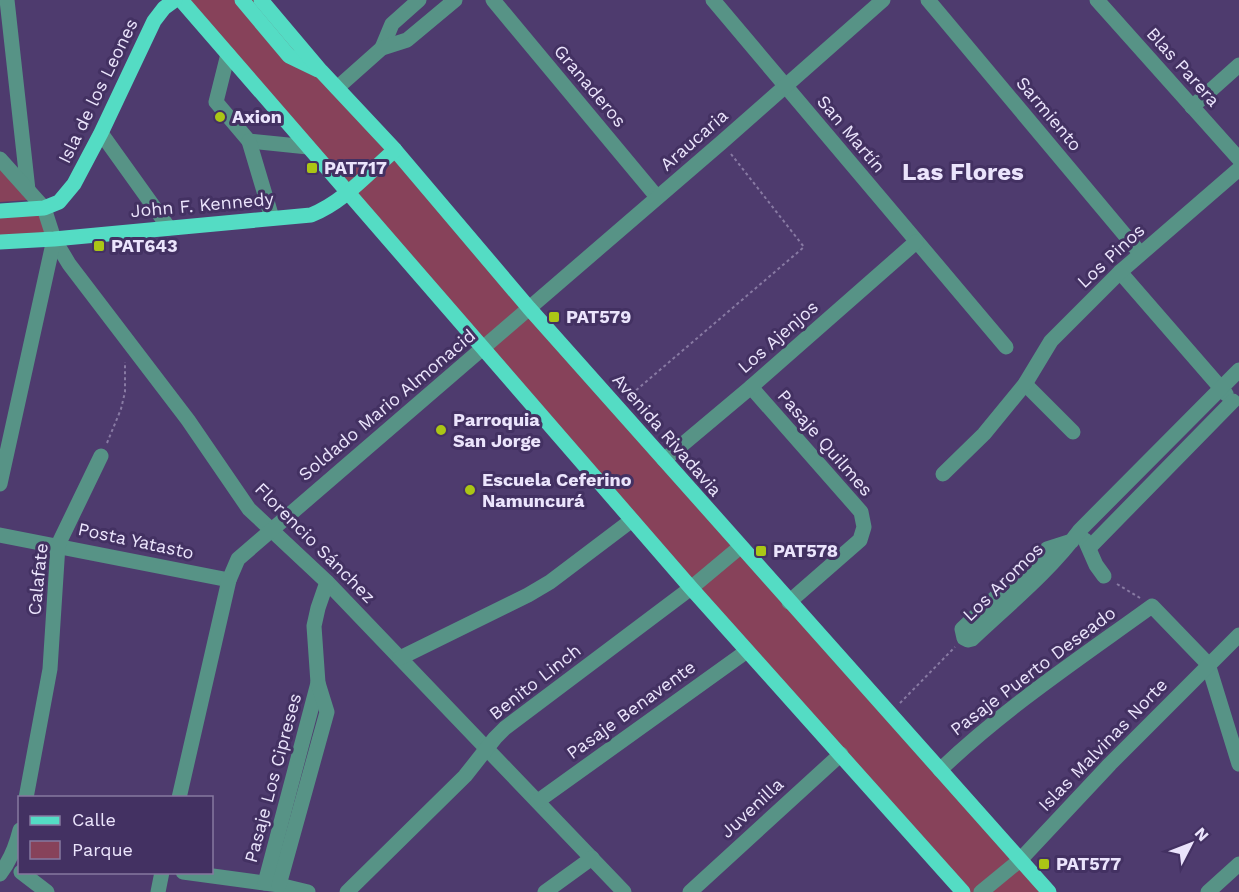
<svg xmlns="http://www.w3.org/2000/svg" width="1239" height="892" font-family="'Work Sans',sans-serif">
  <rect width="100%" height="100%" fill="#4e3b6e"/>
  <g fill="#87425a">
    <polygon points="181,0 261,0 1049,892 963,892"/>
    <polygon points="0,169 28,200 0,202"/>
    <polygon points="44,208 54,239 0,242 0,211"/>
  </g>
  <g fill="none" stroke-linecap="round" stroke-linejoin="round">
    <g stroke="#887aa3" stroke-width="2" stroke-dasharray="3 3" stroke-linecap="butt">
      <polyline points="627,398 804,247 731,154"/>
      <polyline points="107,443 121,409 125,392 125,362"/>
      <polyline points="1117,584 1140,598"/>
      <polyline points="900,703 955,647"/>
    </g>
    <g stroke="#579386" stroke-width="15">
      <polyline points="7,0 28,190"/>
      <polyline points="493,0 657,197"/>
      <polyline points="713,0 1006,347"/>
      <polyline points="928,0 1140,253"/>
      <polyline points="1097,0 1239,159"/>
      <polyline points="382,48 392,24 419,0"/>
      <polyline points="228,54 216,102 249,141 308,147"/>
      <polyline points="337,88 382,48 407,40 455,0"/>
      <polyline points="1192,107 1239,65"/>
      <polyline points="101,133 169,228"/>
      <polyline points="249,141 272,218"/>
      <polyline points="0,159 44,208 54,239 69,264 188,420 249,509 327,582 624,892"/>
      <polyline points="1120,272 1226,394"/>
      <polyline points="1025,384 1073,432"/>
      <polyline points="751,387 861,512 864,527 860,540 789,602"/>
      <polyline points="664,460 751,387 916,242"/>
      <polyline points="943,474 984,434 1025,384 1051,341 1120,272 1239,169"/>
      <polyline points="0,484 54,239"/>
      <polyline points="0,535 229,580"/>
      <polyline points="1085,540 1096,565 1104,576"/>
      <path d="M 1072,541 L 1047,549 L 962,629 L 964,638 L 968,640 L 972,639 C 1009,604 1050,571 1080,530 L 1239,370"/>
      <polyline points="1089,548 1233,401"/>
      <polyline points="400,658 528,595 550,582 632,520"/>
      <path d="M 940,770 C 1005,708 1080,658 1152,606 L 1208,664 L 1239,764"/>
      <polyline points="26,798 50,669 58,545 101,456"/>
      <polyline points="179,798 229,580 238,559 722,142 883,0"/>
      <polyline points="538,801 747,651"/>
      <polyline points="21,872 47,892"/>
      <polyline points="183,872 279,885 308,892"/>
      <path d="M 0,874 C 10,861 16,846 20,830"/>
      <polyline points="265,883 318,683"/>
      <polyline points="279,885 327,712 318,683 314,626 318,608 327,582"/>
      <polyline points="158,892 162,872"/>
      <polyline points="347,892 465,776 495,738 505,728 691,588 740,547"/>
      <polyline points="545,892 592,858"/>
      <polyline points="690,892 841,754"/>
      <polyline points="981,892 1020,860 1110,764 1239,635"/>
      <polyline points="1208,892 1239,864"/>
    </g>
    <g stroke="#54dcc4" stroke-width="15">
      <polyline points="181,0 691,588 963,892"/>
      <polyline points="242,0 289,56 318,70"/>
      <polyline points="261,0 321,71 395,150 529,308 1049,892"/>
      <polyline points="0,211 44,208 59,202 74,184 101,133 154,21 164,8 175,0"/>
      <path d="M 0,242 L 54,239 L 311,215 C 344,202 368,173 395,150"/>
    </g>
  </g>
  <g fill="#abc615" stroke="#433162" stroke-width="2">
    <circle cx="220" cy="117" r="6"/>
    <rect x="306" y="162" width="12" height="12" rx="3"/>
    <rect x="93" y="240" width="12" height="12" rx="3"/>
    <rect x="548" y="311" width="12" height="12" rx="3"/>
    <circle cx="441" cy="430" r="6"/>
    <circle cx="470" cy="490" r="6"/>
    <rect x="755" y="545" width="12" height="12" rx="3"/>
    <rect x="1038" y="858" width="12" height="12" rx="3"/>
  </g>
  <g text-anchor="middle" stroke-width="6" stroke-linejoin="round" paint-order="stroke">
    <g font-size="18" fill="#ebe4fc" stroke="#433162">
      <text transform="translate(1183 67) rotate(48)" y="6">Blas Parera</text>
      <text transform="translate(590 86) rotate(50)" y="6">Granaderos</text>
      <text transform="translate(98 91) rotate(-64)" y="6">Isla de los Leones</text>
      <text transform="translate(1049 114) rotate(50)" y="6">Sarmiento</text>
      <text transform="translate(851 134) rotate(50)" y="6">San Martín</text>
      <text transform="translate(694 140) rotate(-41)" y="6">Araucaria</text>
      <text transform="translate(202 205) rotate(-5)" y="6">John F. Kennedy</text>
      <text transform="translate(1111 256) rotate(-43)" y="6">Los Pinos</text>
      <text transform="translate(778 337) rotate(-41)" y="6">Los Ajenjos</text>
      <text transform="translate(387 405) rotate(-40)" y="6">Soldado Mario Almonacid</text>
      <text transform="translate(667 435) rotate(49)" y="6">Avenida Rivadavia</text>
      <text transform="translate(825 443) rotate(49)" y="6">Pasaje Quilmes</text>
      <text transform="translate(136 541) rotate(12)" y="6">Posta Yatasto</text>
      <text transform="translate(315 543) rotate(45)" y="6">Florencio Sánchez</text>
      <text transform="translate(38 579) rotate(-84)" y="6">Calafate</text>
      <text transform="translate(1003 582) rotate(-44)" y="6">Los Aromos</text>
      <text transform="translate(1033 671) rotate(-37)" y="6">Pasaje Puerto Deseado</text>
      <text transform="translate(535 682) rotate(-38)" y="6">Benito Linch</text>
      <text transform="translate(631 710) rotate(-36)" y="6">Pasaje Benavente</text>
      <text transform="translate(1103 745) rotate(-46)" y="6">Islas Malvinas Norte</text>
      <text transform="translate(273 778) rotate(-75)" y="6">Pasaje Los Cipreses</text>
      <text transform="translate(752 808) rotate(-43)" y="6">Juvenilla</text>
    </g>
    <g font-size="18" font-weight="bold" fill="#ebe4fc" stroke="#433162" text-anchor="start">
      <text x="232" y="123">Axion</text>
      <text x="324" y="174">PAT717</text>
      <text x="111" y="252">PAT643</text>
      <text x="566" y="323">PAT579</text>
      <text x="453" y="426">Parroquia<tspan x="453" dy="21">San Jorge</tspan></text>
      <text x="482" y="486">Escuela Ceferino<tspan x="482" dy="21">Namuncurá</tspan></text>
      <text x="773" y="557">PAT578</text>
      <text x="1056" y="870">PAT577</text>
    </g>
    <g font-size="24" font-weight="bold" fill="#ebe4fc" stroke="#433162">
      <text x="963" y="180">Las Flores</text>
    </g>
  </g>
  <rect x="18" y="796" width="195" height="78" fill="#433162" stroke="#8679a0" stroke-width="1.5"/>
  <rect x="30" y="816" width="30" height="9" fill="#54dcc4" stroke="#8679a0" stroke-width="1.5"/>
  <text x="72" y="826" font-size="18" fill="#ebe4fc">Calle</text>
  <rect x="30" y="841" width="30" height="18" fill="#87425a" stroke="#8679a0" stroke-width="1.5"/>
  <text x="72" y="856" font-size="18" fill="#ebe4fc">Parque</text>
  <g transform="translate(1191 844) rotate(48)" stroke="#433162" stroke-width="4.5" paint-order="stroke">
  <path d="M0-4.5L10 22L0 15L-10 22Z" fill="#ebe4fc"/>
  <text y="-9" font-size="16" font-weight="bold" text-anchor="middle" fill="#ebe4fc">N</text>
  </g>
</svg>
